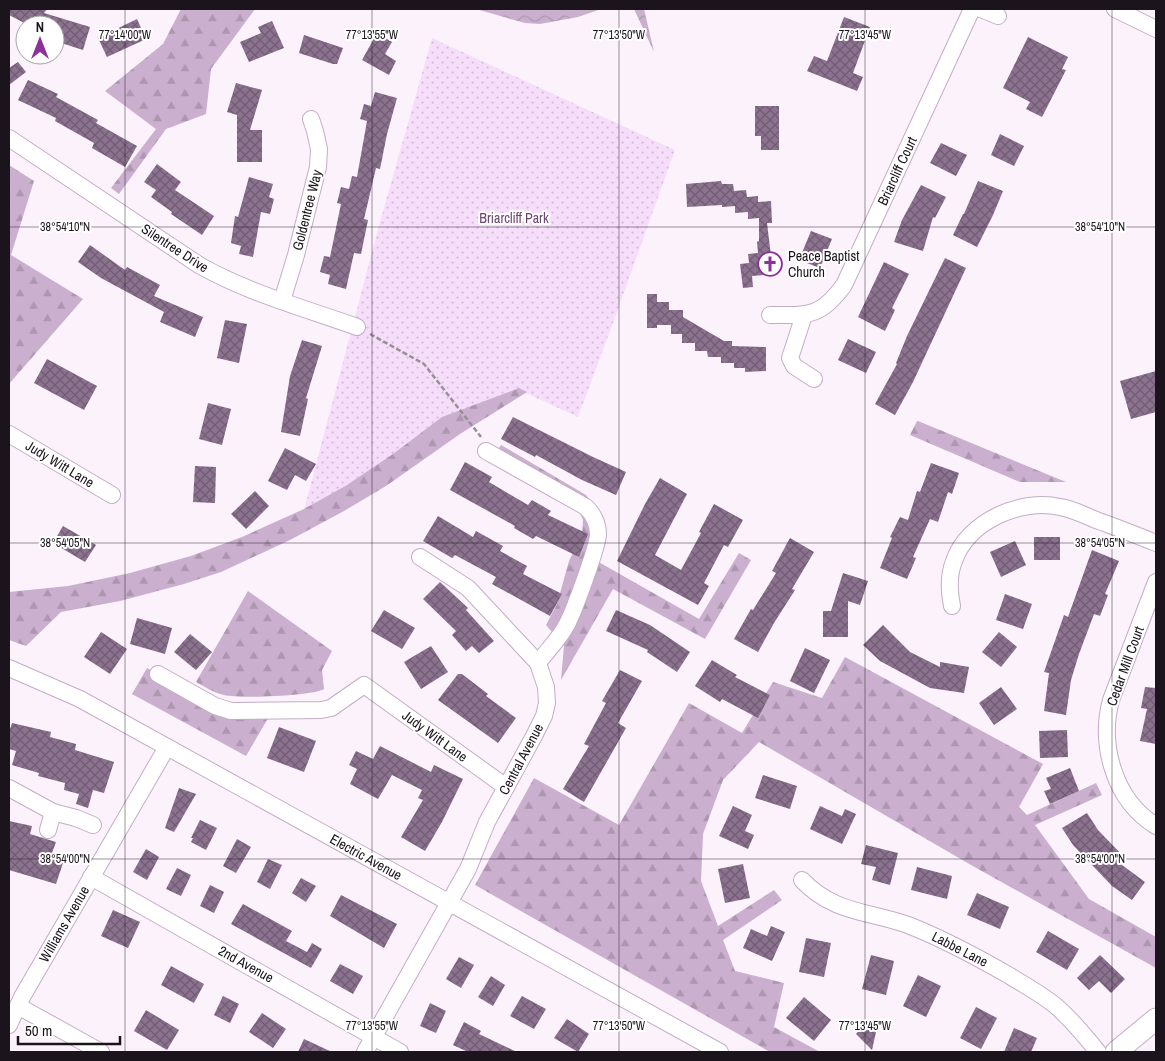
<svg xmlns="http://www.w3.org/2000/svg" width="1165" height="1061" font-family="'Archivo Narrow',sans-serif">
  <defs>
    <pattern id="grass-dots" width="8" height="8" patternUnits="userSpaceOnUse" patternTransform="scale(1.25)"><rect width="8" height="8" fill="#f6defa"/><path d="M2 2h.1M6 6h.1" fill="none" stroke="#d2bed6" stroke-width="1.8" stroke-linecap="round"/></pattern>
    <pattern id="forest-firs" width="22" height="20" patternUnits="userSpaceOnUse" patternTransform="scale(1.25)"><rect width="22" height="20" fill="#caafce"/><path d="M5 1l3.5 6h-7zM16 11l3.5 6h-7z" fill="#ad96b0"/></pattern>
    <pattern id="water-waves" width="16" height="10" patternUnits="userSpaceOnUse" patternTransform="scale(1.25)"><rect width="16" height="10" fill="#caafce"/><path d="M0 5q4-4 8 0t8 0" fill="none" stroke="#ad96b0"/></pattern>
    <pattern id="building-cross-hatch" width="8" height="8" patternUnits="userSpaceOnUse" patternTransform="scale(1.25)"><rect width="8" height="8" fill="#8b728f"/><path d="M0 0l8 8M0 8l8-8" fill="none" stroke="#715c74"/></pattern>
  </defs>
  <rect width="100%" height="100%" fill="#fbf2fc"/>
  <polygon fill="url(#grass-dots)" points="432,38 675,150 613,323 578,417 519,390 378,467 304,510 380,222"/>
  <g fill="url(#forest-firs)">
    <polygon points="181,9 255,9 211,69 206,114 166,129 119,194 111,188 156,129 105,91 163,44"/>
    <polygon points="9,165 34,181 11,255 83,299 9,384"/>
    <polygon points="519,388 527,392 460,434 386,486 344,511 290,540 221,572 184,584 120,601 61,612 26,646 9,640 9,592 68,586 130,573 191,556 242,537 304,509 347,485 393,454 442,417"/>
    <polygon points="917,421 918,421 1066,482 1020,482 910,435"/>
    <polygon points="501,445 586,495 594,505 588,556 699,619 739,553 751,560 705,639 613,589 561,680 564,646 546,625 557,604 569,561 582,534 583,520 578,509 492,458"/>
    <path d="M 248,591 L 332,651 L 322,670 L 324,689 C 312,696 239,699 224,695 C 214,693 205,687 196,682 Z"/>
    <polygon points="845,657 1043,764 1019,807 1027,815 1096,783 1102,795 1035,825 1089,899 1156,937 1156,968 971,865 759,742 723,780 703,834 701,881 718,926 774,890 782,900 723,940 735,971 784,983 774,1027 820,1052 770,1052 475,885 534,778 619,825 689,703 742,733 773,682 822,698"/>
    <polygon points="147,668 204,702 274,708 246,756 132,694"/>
  </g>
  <g fill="url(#water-waves)">
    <polygon points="476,9 601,9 578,17 540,24 525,23"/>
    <polygon points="634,9 644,9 654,52"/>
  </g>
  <g fill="url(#building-cross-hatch)">
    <polygon points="9,9 47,9 44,13 90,27 83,50 55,41 55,25 28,25 9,15"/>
    <polygon points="844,17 870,27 853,73 863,77 857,91 807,71 814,56 827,61"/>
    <polygon points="137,19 146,39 107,57 98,38"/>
    <polygon points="272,21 284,48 249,62 240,42 261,33 258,27"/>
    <polygon points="377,33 392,42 385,54 396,61 389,75 362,60"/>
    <polygon points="304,35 343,48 337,64 333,64 299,53"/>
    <polygon points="1028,37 1068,57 1062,69 1066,70 1042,117 1026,109 1030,102 1003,88"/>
    <polygon points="18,62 26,72 9,85 9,68"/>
    <polygon points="28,80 58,94 56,97 98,120 96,123 137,146 125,167 92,148 94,143 55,121 56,118 18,100"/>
    <polygon points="236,83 262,90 250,130 262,130 262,162 237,162 237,115 227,112"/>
    <polygon points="375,92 397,98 387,134 380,169 376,168 364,219 368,220 361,254 354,253 346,289 328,284 330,275 320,272 324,256 330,257 341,204 337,203 341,187 349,189 352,176 357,177 367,121 360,119 364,104 371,106"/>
    <polygon points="755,106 779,106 779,150 761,150 761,136 755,136"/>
    <polygon points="1000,134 1024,146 1014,166 991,155"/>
    <polygon points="941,143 967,155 956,176 930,163"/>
    <polygon points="157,164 181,182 175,190 214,216 202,235 171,214 172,212 151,197 156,190 144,182"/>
    <polygon points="249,177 273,184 269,197 274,199 270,214 261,212 253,257 239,254 241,246 231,243 235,216 238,217"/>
    <polygon points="721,181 722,184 733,184 734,191 746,190 747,197 758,196 758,202 771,201 772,223 767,223 772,264 762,265 764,275 752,276 753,287 743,288 740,264 749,263 748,254 758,253 757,242 759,241 759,218 748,219 748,212 735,213 735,206 722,207 722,205 687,207 686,184"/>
    <polygon points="978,181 1003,191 993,215 977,247 953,235 963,214 964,214"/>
    <polygon points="921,185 946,197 935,218 933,217 923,251 894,242 902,220"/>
    <polygon points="811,231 832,239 820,268 799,260"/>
    <polygon points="90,245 125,270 127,267 160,285 154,296 203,317 195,337 160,322 164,312 101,278 78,262"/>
    <polygon points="945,258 966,268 913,382 895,415 875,404 897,364 896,363 907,336"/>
    <polygon points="884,262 909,274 892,308 895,310 885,331 858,317"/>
    <polygon points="647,294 657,294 657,302 669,302 669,310 683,310 683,317 724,341 732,341 732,346 766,347 766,371 745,372 745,368 734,368 734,363 721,363 721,357 708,357 707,351 695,351 695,343 682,343 682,334 671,334 671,325 657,325 657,317 657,328 647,328"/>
    <polygon points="225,320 247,324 239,363 217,358"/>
    <polygon points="848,339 876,352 866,373 838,360"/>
    <polygon points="302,340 322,346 306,398 308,399 300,436 281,432 290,376"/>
    <polygon points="47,359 97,386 84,410 34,383"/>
    <polygon points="1156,371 1156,412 1131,419 1120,381"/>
    <polygon points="208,403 231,409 222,445 199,439"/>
    <polygon points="513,417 593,457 626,472 616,495 582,480 536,455 535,457 501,439"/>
    <polygon points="285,448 316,464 306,481 295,475 287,490 268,481"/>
    <polygon points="465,462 492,477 489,482 528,505 532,500 551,511 548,515 588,534 579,557 536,536 533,539 514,528 515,526 450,490"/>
    <polygon points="931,463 959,473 952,494 948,492 938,522 930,519 913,557 916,558 907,579 880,568 892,538 890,537 900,517 908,520 917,491 920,492"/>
    <polygon points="195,466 216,467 215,503 193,502"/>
    <polygon points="660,478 687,494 655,555 681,570 701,533 699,532 714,504 743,520 728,547 724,545 704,583 709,586 698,605 617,561 645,504"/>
    <polygon points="255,491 269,506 246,529 231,514"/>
    <polygon points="438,516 473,537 476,531 503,546 500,551 527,566 523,574 562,594 550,616 492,584 496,577 455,555 452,558 423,541"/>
    <polygon points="63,526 96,545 85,562 53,543"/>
    <rect x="1034" y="537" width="26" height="23"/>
    <polygon points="790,538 814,552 792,589 795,590 774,623 758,652 734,639 751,609 753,610 776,573 772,571"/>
    <polygon points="1015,541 1026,565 1001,577 990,552"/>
    <polygon points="1092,550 1119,561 1105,594 1108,595 1100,616 1094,614 1079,654 1071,680 1066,715 1044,711 1049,673 1044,672 1064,615 1068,617"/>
    <polygon points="843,573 868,581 860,605 848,601 848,637 823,637 823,611 831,611"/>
    <polygon points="440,582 468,608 466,610 494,641 479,653 472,646 466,651 452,635 456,631 423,599"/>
    <polygon points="1005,594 1032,604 1023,629 996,620"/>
    <polygon points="384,610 415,628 402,649 371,631"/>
    <polygon points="616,610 650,625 690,652 677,672 647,652 648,650 606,631"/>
    <polygon points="137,618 172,628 165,654 130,644"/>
    <polygon points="883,625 910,652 940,667 940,662 969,667 964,693 930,688 880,661 863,645"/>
    <polygon points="101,632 127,649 110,674 84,657"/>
    <polygon points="999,632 1017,647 1001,667 982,652"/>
    <polygon points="190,634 212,652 196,670 174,652"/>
    <polygon points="431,646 448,672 421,689 404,662"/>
    <polygon points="805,648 830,660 814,693 790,681"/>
    <polygon points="712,660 737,675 735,677 770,695 758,718 722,699 720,702 695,686"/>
    <polygon points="620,670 642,681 618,723 626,728 584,802 563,789 589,746 584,744 606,703 602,701"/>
    <polygon points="458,674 462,674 488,694 486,696 516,718 498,743 438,700"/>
    <polygon points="1001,687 1017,709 994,725 979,703"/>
    <polygon points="1145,687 1156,688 1156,744 1140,741 1147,709 1141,708"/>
    <polygon points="12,723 51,732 50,737 76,744 75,750 114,762 104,793 93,790 88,808 76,804 79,794 64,790 65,783 38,776 39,773 12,765 16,751 9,749 9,732"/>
    <polygon points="279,727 316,741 304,772 267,758"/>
    <polygon points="1067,730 1068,757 1040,758 1039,731"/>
    <polygon points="380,746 431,772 434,765 463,779 442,822 425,851 401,837 423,800 418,798 422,790 392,775 378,799 350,784 357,769 349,765 356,751 373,759"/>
    <polygon points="1070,768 1079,791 1050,804 1044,791 1051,789 1046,778"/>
    <polygon points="763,775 797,786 790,809 755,798"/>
    <polygon points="179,788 196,794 174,832 165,828"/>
    <polygon points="733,806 752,815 745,831 754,835 748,849 719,836"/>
    <polygon points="820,806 842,816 845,809 856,814 842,844 810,829"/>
    <polygon points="1087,813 1098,830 1124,857 1118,862 1145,882 1132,900 1112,886 1073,845 1062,828"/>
    <polygon points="200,820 217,828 206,850 191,842 193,838 191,838"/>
    <polygon points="9,821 32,826 30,834 56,842 52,853 65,857 56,884 9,870"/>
    <polygon points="237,839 251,847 236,873 223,866"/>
    <polygon points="866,845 898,853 890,885 872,880 876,867 861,864"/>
    <polygon points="146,849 159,857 147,880 133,872"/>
    <polygon points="268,859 282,865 270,889 257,882"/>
    <polygon points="743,864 750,898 725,903 718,869"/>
    <polygon points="917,867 952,876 947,899 911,890"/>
    <polygon points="177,868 191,875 181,896 166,889"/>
    <polygon points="301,878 316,886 306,902 292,893"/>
    <polygon points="210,885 224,892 214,913 200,906"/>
    <polygon points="977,893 1009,907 1000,929 967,915"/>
    <polygon points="341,895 397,924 384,948 330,916"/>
    <polygon points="243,904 292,931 286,941 307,952 312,943 322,949 311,968 231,924"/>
    <polygon points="113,910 140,922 128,948 101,936"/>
    <polygon points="771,926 785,932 772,961 743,948 751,929 767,936"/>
    <polygon points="1048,931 1079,949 1067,970 1036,952"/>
    <polygon points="806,938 831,943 824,977 799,972"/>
    <polygon points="871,955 894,961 886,995 862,989"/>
    <polygon points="1100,955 1125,979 1111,993 1099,981 1089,990 1077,978"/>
    <polygon points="459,957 474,965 461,988 446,979"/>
    <polygon points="340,964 363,976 353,994 330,981"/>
    <polygon points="171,966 204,984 194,1003 161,985"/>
    <polygon points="918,975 941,986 926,1017 903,1006"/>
    <polygon points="491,976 505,985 493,1006 478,997"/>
    <polygon points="223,996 239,1004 230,1023 214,1015"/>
    <polygon points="522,996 546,1009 534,1029 510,1016"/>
    <polygon points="804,997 831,1020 814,1041 786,1018"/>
    <polygon points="430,1003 446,1011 436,1033 420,1026"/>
    <polygon points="976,1007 997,1018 981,1049 960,1038"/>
    <polygon points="146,1010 179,1030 167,1050 134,1031"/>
    <polygon points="262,1013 286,1029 273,1048 249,1032"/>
    <polygon points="567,1019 589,1034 578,1052 554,1038"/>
    <polygon points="464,1022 481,1031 479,1034 517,1052 468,1052 453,1045"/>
    <polygon points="867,1022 876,1032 872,1050 856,1034"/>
    <polygon points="1014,1028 1037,1038 1031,1052 1004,1052"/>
    <polygon points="304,1039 332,1052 298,1052"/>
  </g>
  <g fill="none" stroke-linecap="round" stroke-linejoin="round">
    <g stroke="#c3adc6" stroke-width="18">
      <g id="minor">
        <polyline points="981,9 998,16"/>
        <polyline points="1115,9 1156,29"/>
        <path d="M 9,138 L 199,265 C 248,293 304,308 357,327"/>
        <polyline points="282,301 296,255 318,167 319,149 315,131 311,119"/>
        <path d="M 770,315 C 808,315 820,318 844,285 L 972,9"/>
        <polyline points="804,315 790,358 794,366 814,379"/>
        <polyline points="9,434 112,495"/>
        <path d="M 486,451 L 586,507 C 593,514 598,523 598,534 C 598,546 573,614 566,626 C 559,639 547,651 538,663"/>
        <path d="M 1156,582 L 1111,700 C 1099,745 1114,800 1156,826"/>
        <path d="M 952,606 C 949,591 948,576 954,561 C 968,521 1021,498 1060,507 C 1073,509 1084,515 1096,520 C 1116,527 1136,535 1156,543"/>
        <polyline points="9,668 80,699 720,1052"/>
        <polyline points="158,674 215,706 231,711 321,710 331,708 364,685 506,787"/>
        <polyline points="9,788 53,812 76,818 93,825"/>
        <polyline points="48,830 53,812"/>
        <polyline points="91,877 400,1052"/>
        <path d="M 802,880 C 833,913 868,911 908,925 C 944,939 977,957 1010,976 C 1026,986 1043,995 1057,1007 C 1073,1021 1085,1036 1098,1052"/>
        <polyline points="18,1006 101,1052"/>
        <polyline points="9,1025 22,997 167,747"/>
        <polyline points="365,1052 468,869 487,822 534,736 544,716 547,703 546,687 538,663 468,588 420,557"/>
      </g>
    </g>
    <g stroke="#c3adc6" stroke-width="23">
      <polyline id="major" points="1116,1052 1156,1019"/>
    </g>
    <polyline stroke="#988f99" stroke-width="2.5" stroke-dasharray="5 2.5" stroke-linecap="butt" points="370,334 424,364 481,437"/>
    <use href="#minor" stroke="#fff" stroke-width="16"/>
    <use href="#major" stroke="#fff" stroke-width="21"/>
  </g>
  <path fill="none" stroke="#1c141d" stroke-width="1" stroke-opacity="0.45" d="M 125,9 L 125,1052M 372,9 L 372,1052M 619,9 L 619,1052M 865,9 L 865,1052M 1112,9 L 1112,1052M 9,227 L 1156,227M 9,543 L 1156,543M 9,859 L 1156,859"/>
  <defs>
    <g id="church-ring" transform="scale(1.25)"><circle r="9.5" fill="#fff" stroke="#8c309a" stroke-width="1.5"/><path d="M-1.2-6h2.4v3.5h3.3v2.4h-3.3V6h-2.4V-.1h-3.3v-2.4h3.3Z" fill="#8c309a"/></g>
  </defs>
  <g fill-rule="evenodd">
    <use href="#church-ring" x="770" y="264"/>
  </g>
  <g text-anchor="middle" stroke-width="4" stroke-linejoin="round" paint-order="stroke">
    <g font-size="14" fill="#1c141d" stroke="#fff">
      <text transform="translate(897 171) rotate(-65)" y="5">Briarcliff Court</text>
      <text transform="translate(307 210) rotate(-76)" y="5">Goldentree Way</text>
      <text transform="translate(175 248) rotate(33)" y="5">Silentree Drive</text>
      <text transform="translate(60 464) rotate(31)" y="5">Judy Witt Lane</text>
      <text transform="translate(1125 666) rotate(-70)" y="5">Cedar Mill Court</text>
      <text transform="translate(435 736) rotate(36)" y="5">Judy Witt Lane</text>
      <text transform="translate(521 759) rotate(-62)" y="5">Central Avenue</text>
      <text transform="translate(366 857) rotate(29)" y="5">Electric Avenue</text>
      <text transform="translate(64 924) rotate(-60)" y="5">Williams Avenue</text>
      <text transform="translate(960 949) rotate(27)" y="5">Labbe Lane</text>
      <text transform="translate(246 964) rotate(29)" y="5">2nd Avenue</text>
    </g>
    <g font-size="14" fill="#6c4671" stroke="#fff">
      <text x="514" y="223">Briarcliff Park</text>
    </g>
    <g font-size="14" fill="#1c141d" stroke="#fff" text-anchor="start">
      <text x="788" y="261">Peace Baptist<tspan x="788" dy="16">Church</tspan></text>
    </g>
  </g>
  <g font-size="12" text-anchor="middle" fill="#1c141d" stroke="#fff" stroke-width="4" stroke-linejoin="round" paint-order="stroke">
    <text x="125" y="39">77°14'00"W</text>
    <text x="372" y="39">77°13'55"W</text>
    <text x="619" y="39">77°13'50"W</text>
    <text x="865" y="39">77°13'45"W</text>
    <text x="65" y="231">38°54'10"N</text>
    <text x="1100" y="231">38°54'10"N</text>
    <text x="65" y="547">38°54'05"N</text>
    <text x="1100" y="547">38°54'05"N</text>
    <text x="65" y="863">38°54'00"N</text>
    <text x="1100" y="863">38°54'00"N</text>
    <text x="372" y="1030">77°13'55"W</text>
    <text x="619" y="1030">77°13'50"W</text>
    <text x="865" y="1030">77°13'45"W</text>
  </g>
  <rect width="1165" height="1061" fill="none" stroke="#1c141d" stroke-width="20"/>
  <g transform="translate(40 40)"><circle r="24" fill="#ffffff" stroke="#a4a1a5"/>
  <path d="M0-4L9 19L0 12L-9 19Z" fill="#8c309a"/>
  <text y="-8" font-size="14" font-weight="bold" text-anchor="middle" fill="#1c141d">N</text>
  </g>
  <path d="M18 1036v8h102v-8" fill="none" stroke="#1c141d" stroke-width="2.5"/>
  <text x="25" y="1036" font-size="15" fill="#1c141d" stroke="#ffffff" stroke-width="4" paint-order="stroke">50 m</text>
</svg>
